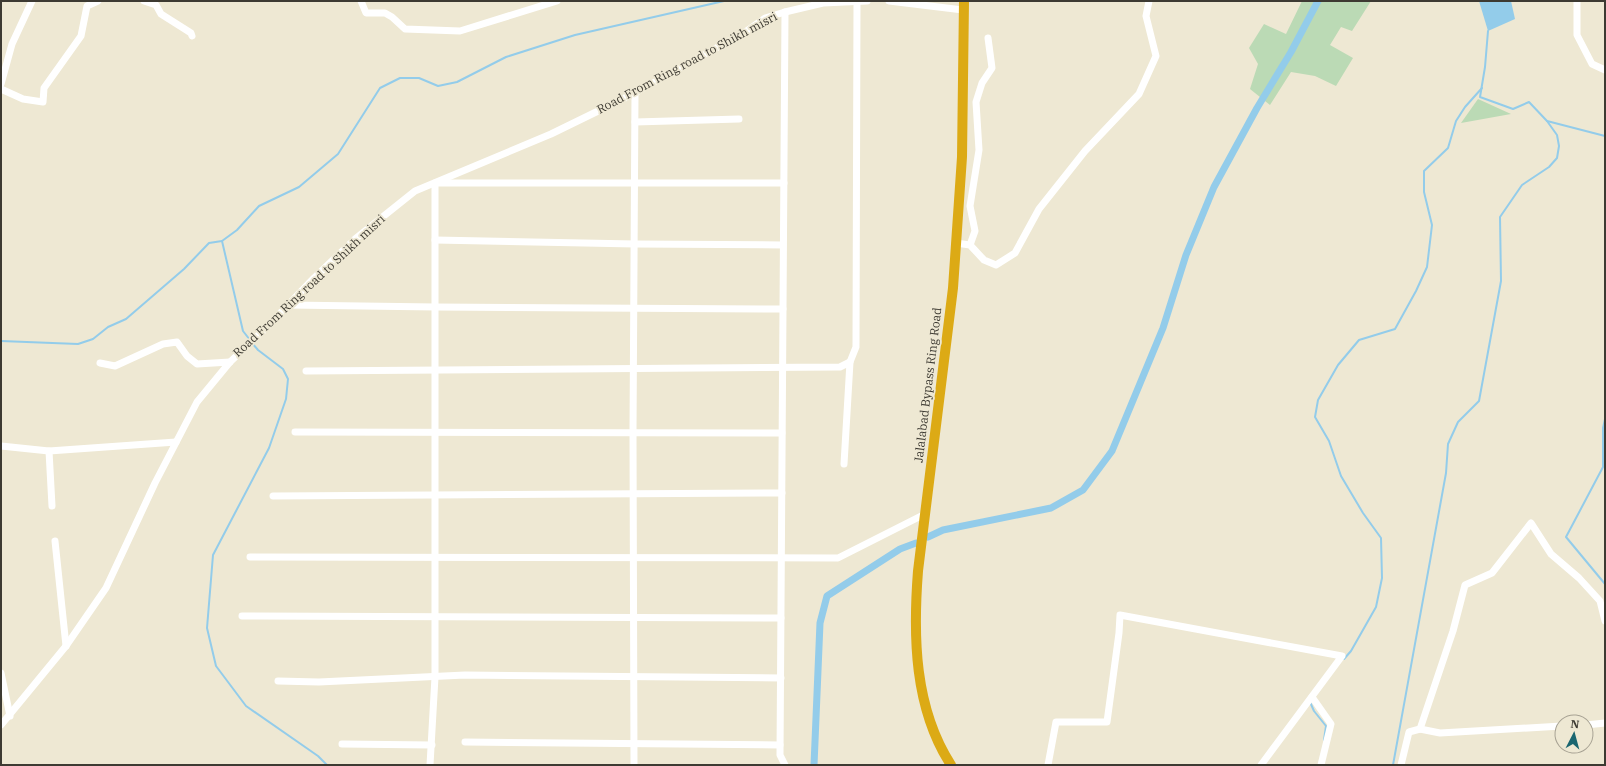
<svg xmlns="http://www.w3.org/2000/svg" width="1606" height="766" font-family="'IBM Plex Serif',serif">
  <rect width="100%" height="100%" fill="#eee8d3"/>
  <g fill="#bbdab5">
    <polygon points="1302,1 1371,1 1352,31 1341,27 1330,45 1353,58 1336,86 1315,76 1291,72 1270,105 1250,89 1258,64 1249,48 1264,24 1286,34"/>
    <polygon points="1478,99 1511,114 1461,123"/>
  </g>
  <polygon fill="#93ccea" points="1479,1 1511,1 1515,19 1488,31"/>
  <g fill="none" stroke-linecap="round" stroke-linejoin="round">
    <g stroke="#93ccea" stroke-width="2">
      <polyline points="1488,31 1485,67 1480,97 1513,109 1529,102 1547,121 1605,136"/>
      <polyline points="222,241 243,331 250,340"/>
      <polyline points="1,341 78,344 93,339 108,327 126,319 184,269 209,243 222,241 237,230 259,206 299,187 338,154 380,88 400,78 419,78 438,86 457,82 506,57 575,35 724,1"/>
      <polyline points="252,343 258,350 283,369 288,379 286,399 269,448 213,555 207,628 216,666 246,706 318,756 327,765"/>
      <polyline points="1605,419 1603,428 1603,467 1566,537 1605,584"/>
      <polyline points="1344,659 1351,651 1376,607 1382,578 1381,538 1363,513 1341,476 1329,441 1315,417 1318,400 1338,365 1359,340 1395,329 1416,291 1427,267 1432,225 1424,192 1424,171 1448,148 1456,121 1465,107 1482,88"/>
      <polyline points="1310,702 1314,711 1326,726 1324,740"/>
      <polyline points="1393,765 1446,473 1448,444 1458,422 1479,401 1501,281 1500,217 1522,185 1549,167 1557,158 1559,146 1557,135 1547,121"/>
    </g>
    <g stroke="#93ccea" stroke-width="7">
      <polyline points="928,537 943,530 1051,508 1083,490 1112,451 1163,328 1186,255 1214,187 1257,108 1291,52 1318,1"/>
      <polyline points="814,765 820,623 827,596 900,549 916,543"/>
    </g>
    <g stroke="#fff" stroke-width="7">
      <polyline points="144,1 156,5 161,14 191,33 192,36"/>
      <polyline points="361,1 366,13 385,13 392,17 405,29 460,31 557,1"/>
      <polyline points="889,1 963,10"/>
      <polyline points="1577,1 1577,35 1592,64 1605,70"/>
      <polyline points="785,12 780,755 785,765"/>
      <polyline points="1,84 12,44 32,1"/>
      <polyline points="1,89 23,99 43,102 44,88 81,36 87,6 98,1"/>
      <polyline points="635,122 739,119"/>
      <polyline points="435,240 635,244 783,245"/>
      <polyline points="956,243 970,245 984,260 996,265 1015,253 1039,209 1085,151 1139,94 1156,56 1146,16 1149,1"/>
      <polyline points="970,245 975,231 970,206 979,150 976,102 982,83 992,68 988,38"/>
      <polyline points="289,305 435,307 783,309"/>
      <polyline points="100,363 115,366 163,344 177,342 187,356 197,364 230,362"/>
      <polyline points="306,371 840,367 850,362 856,347 857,2"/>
      <polyline points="295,432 782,433"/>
      <polyline points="1,446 49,451 176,442"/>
      <polyline points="49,451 52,506"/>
      <polyline points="844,464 850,362"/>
      <polyline points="273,496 782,493"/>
      <polyline points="55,541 66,646"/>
      <polyline points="250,557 838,558 925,514"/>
      <polyline points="242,616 781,618"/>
      <polyline points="1,673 10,716"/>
      <polyline points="278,681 319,682 465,675 781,678"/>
      <polyline points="1312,697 1331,724 1321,765"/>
      <polyline points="1,725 66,646 106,588 155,483 197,402 230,362 264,330 314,278 355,239 415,191 551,134 635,93 745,32 765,18 785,12 823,3 867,1"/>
      <polyline points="1586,725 1605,723"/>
      <polyline points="1420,729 1440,733 1562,726"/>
      <polyline points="465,742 780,745"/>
      <polyline points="342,744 432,745"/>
      <polyline points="430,765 435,677 435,183 784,183"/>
      <polyline points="634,765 633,433 635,93"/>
      <polyline points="1048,765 1056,722 1107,722 1119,633 1120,615 1342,656 1261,765"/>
      <polyline points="1401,765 1409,732 1420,729 1453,631 1465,585 1492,573 1531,523 1551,554 1579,578 1600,601 1605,621"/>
    </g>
    <path stroke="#dcaa15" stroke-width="10" d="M 951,765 C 914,708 913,636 918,571 L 953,288 L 962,157 L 964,1"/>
  </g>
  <g text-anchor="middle" stroke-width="3.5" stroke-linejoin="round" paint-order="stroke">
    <g font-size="12" fill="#3d3a32" stroke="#eee8d3">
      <text transform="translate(687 63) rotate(-28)" y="4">Road From Ring road to Shikh misri</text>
      <text transform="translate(309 286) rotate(-43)" y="4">Road From Ring road to Shikh misri</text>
      <text transform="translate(928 385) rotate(-83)" y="4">Jalalabad Bypass Ring Road</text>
    </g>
  </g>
  <rect width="1606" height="766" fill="none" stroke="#3d3a32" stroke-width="4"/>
  <g transform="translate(1574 734) rotate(6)"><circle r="19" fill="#eee8d3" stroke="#a7a293"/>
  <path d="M0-3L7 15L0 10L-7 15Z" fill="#1a6670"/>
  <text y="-6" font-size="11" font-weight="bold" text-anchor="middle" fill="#3d3a32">N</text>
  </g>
</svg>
